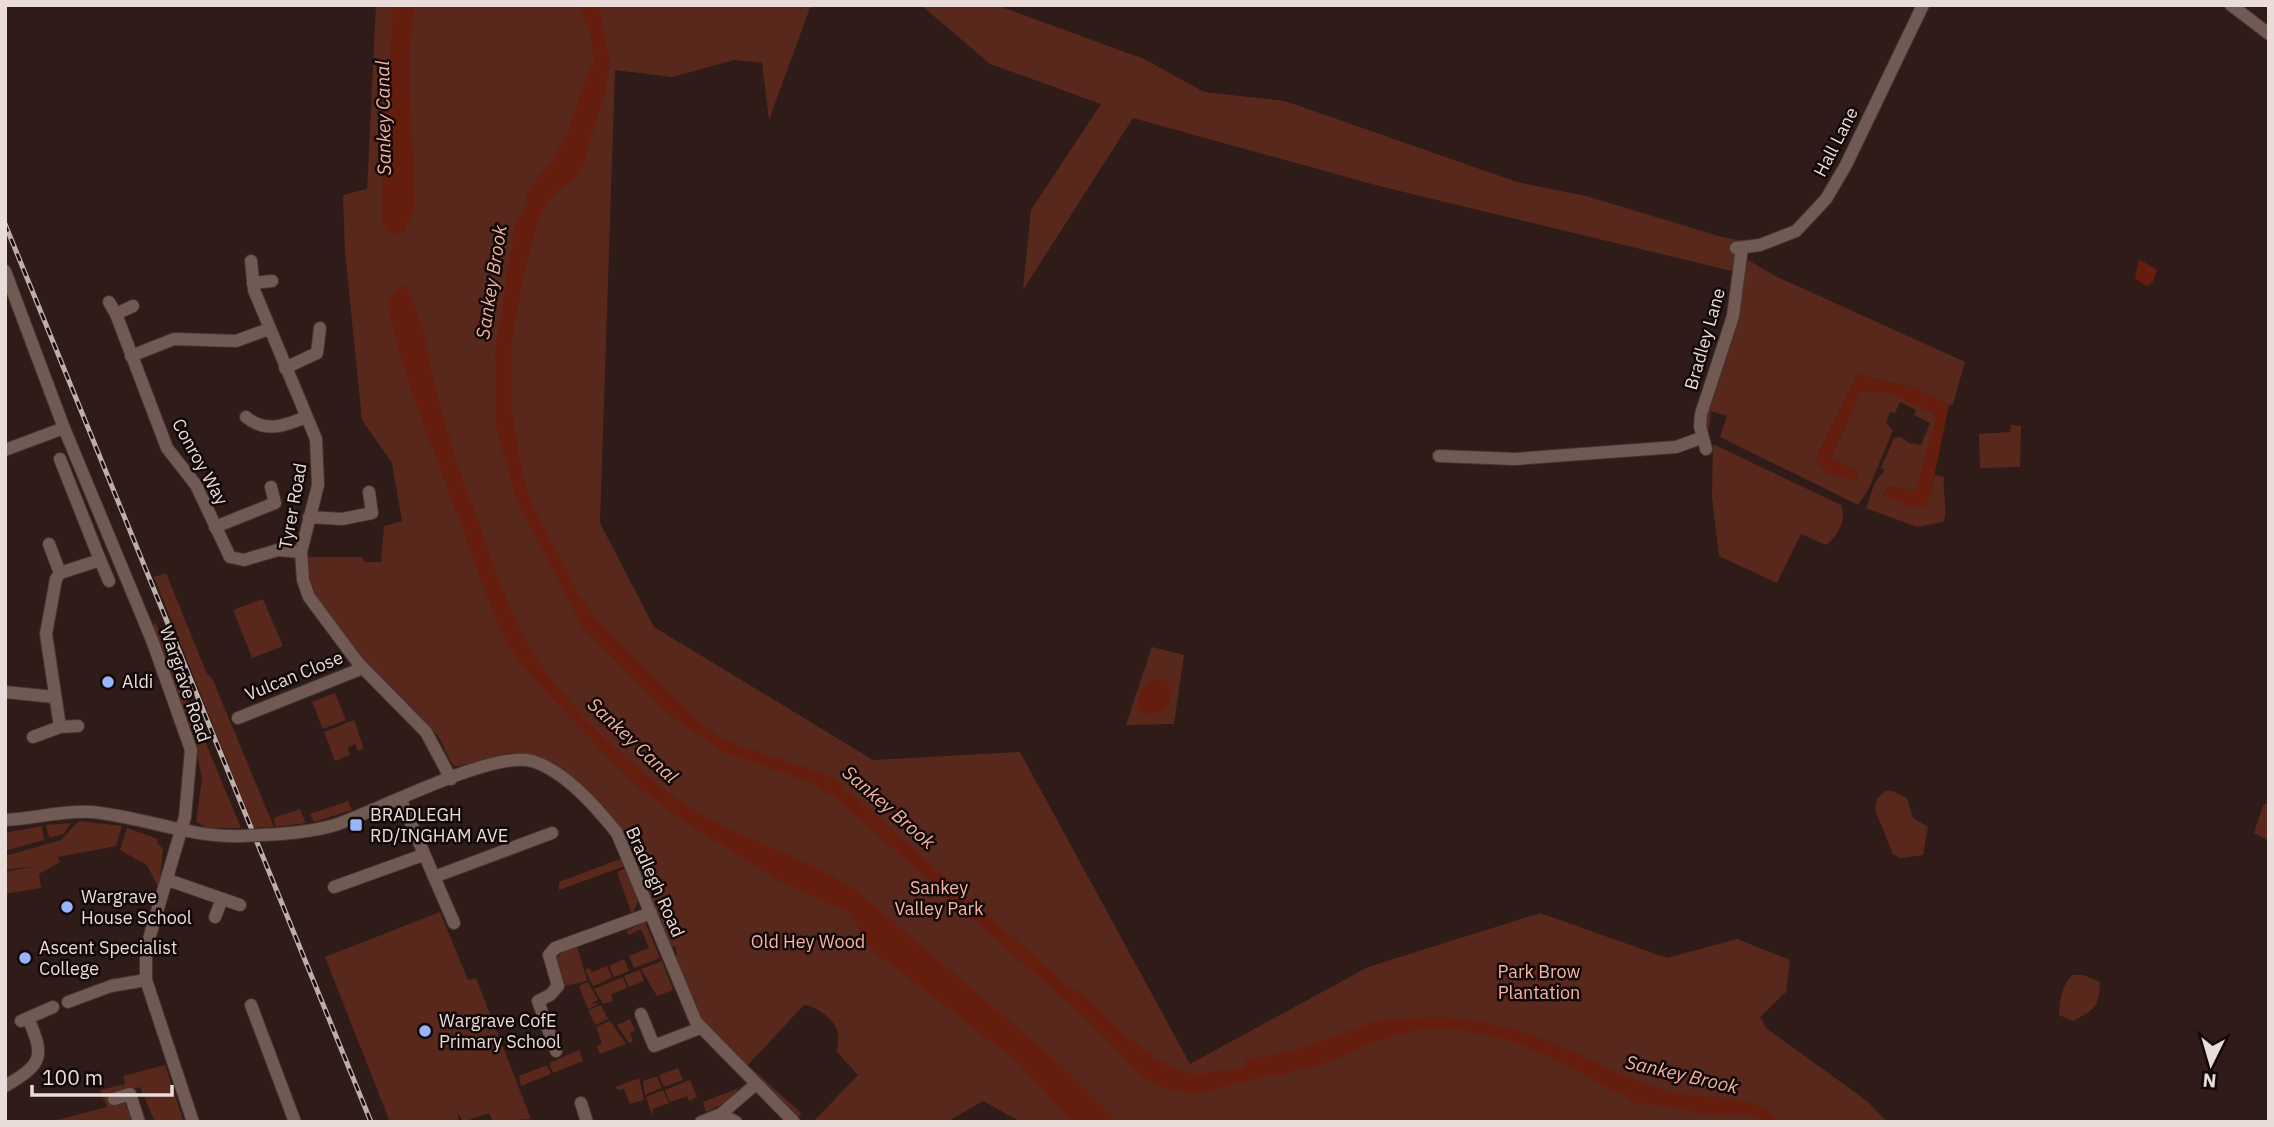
<svg xmlns="http://www.w3.org/2000/svg" width="2274" height="1127" font-family="'IBM Plex Sans',sans-serif">
  <rect width="100%" height="100%" fill="#2f1b17"/>
  <g fill="#59281d">
    <path d="M 376,5 L 811,5 L 769,120 L 762,63 L 734,60 L 672,77 L 615,70 L 600,523 L 654,627 L 873,760 L 1020,752 L 1190,1064 L 1368,967 L 1540,913 L 1667,958 L 1737,939 L 1790,960 L 1786,992 L 1760,1017 L 1766,1028 L 1867,1101 L 1887,1122 L 1021,1122 L 983,1101 L 947,1122 L 813,1122 L 858,1075 L 837,1052 C 837,1047 839,1040 838,1034 C 836,1020 818,1007 804,1005 L 748,1065 L 802,1114 L 797,1117 L 701,1021 L 673,957 L 677,955 L 675,946 L 670,947 L 621,831 L 612,817 L 534,755 L 509,753 L 455,767 C 446,758 445,745 437,735 C 399,687 306,623 307,557 L 362,557 L 364,562 L 381,562 L 384,526 L 402,521 L 392,463 L 362,420 L 345,252 L 343,195 L 367,189 Z"/>
    <polygon points="921,5 996,5 1144,59 1204,92 1285,101 1517,182 1586,196 1722,237 1749,242 1732,271 1379,186 1133,118 1023,290 1031,210 1101,104 990,64"/>
    <path d="M 1748,260 L 1775,276 L 1965,362 L 1953,404 L 1949,405 L 1913,387 L 1857,375 L 1816,459 L 1859,472 L 1831,458 L 1860,392 L 1886,392 L 1932,410 L 1937,420 L 1916,488 L 1913,491 L 1889,486 L 1884,495 L 1915,508 L 1930,496 L 1935,475 L 1944,477 C 1942,492 1949,512 1943,522 L 1917,527 L 1866,508 L 1875,482 L 1885,470 L 1881,468 L 1894,438 L 1901,437 L 1909,443 L 1921,445 L 1930,423 L 1914,415 L 1916,410 L 1900,402 L 1895,413 L 1890,412 L 1886,423 L 1893,430 L 1868,490 L 1858,505 L 1720,437 L 1727,416 L 1711,411 L 1709,429 L 1707,427 L 1707,411 Z"/>
    <polygon points="2011,425 2021,426 2020,467 1980,468 1979,434 2010,432"/>
    <path d="M 1713,444 L 1841,505 C 1848,519 1837,537 1826,545 L 1801,534 L 1777,583 L 1719,556 L 1712,497 Z"/>
    <polygon points="166,573 207,674 212,678 274,827 254,828 154,577"/>
    <polygon points="263,599 283,646 252,658 233,610"/>
    <polygon points="156,623 241,828 207,828 196,822 202,779 194,740 153,625"/>
    <polygon points="1152,647 1184,655 1174,724 1126,725"/>
    <polygon points="335,693 346,720 323,729 312,702"/>
    <polygon points="354,720 364,749 358,751 355,744 348,747 350,755 335,761 324,732"/>
    <polygon points="1886,791 1893,791 1907,798 1913,818 1928,827 1923,855 1901,858 1893,854 1875,810 1877,799"/>
    <polygon points="348,801 352,810 314,822 310,814"/>
    <polygon points="2269,802 2269,841 2254,833 2263,805"/>
    <polygon points="300,809 306,823 276,827 273,818"/>
    <polygon points="79,821 122,826 116,846 58,857 60,862 39,874 41,888 5,894 5,872 37,866 5,870 5,856 61,840"/>
    <polygon points="71,823 63,834 49,838 46,825"/>
    <polygon points="42,826 44,840 5,851 5,833"/>
    <polygon points="127,828 158,839 157,843 163,849 159,889 147,865 120,850"/>
    <polygon points="623,858 625,866 559,890 559,882"/>
    <polygon points="626,868 638,901 632,915 617,872"/>
    <polygon points="440,912 468,980 476,978 531,1119 493,1122 489,1113 463,1122 458,1112 459,1122 390,1122 325,957"/>
    <polygon points="645,922 660,958 634,968 629,956 649,948 641,929 629,935 626,931"/>
    <polygon points="577,946 587,981 564,986 557,957 565,950"/>
    <polygon points="624,959 629,971 614,977 609,966"/>
    <polygon points="662,961 673,990 657,996 641,969"/>
    <polygon points="607,966 612,978 593,986 585,970 589,968 592,972"/>
    <polygon points="640,970 644,981 629,987 624,976"/>
    <path d="M 2073,975 L 2084,975 L 2100,982 C 2099,1008 2095,1009 2073,1021 L 2059,1015 C 2060,1001 2061,985 2073,975 Z"/>
    <polygon points="623,977 627,988 611,994 613,1001 603,1004 594,989"/>
    <polygon points="588,982 598,1000 590,1004 600,1003 588,1009 579,986"/>
    <polygon points="601,1005 608,1019 595,1025 588,1010"/>
    <polygon points="630,1019 635,1031 630,1033 633,1041 629,1043 617,1025"/>
    <polygon points="610,1021 626,1044 600,1054 597,1046 602,1043 596,1027"/>
    <polygon points="579,1050 583,1061 553,1073 549,1063"/>
    <polygon points="165,1065 184,1122 155,1122 140,1087 109,1097 112,1104 125,1103 132,1122 49,1122 107,1107 100,1090 125,1084 123,1076"/>
    <polygon points="547,1065 551,1074 521,1086 519,1076"/>
    <polygon points="678,1068 683,1080 664,1087 659,1075"/>
    <polygon points="657,1076 662,1088 645,1095 643,1081"/>
    <polygon points="639,1078 644,1100 630,1104 624,1089 618,1090 616,1087"/>
    <polygon points="690,1080 697,1097 689,1101 687,1096 670,1102 665,1090"/>
    <polygon points="739,1088 725,1103 706,1112 703,1102"/>
    <polygon points="663,1090 669,1103 653,1109 652,1116 646,1097"/>
  </g>
  <g fill="#651e0e">
    <polygon points="393,5 414,5 409,62 415,207 404,232 390,234 384,227 381,214"/>
    <path d="M 578,5 L 598,5 L 610,59 L 605,94 L 580,173 L 552,197 L 541,214 L 526,264 L 512,338 L 511,405 L 523,477 L 533,505 L 579,595 L 598,621 L 698,721 L 719,737 L 741,746 L 826,774 L 841,783 L 845,792 L 851,793 L 1067,985 L 1086,997 L 1130,1040 L 1135,1040 L 1141,1048 L 1151,1053 L 1157,1072 C 1204,1089 1193,1080 1237,1068 C 1257,1063 1279,1065 1300,1059 C 1340,1047 1382,1019 1425,1017 C 1461,1015 1515,1027 1549,1041 C 1591,1058 1627,1081 1671,1092 C 1700,1099 1765,1093 1779,1122 L 1761,1122 L 1758,1118 L 1742,1112 C 1723,1125 1661,1101 1636,1104 L 1623,1093 L 1614,1092 C 1556,1055 1468,1014 1396,1035 C 1368,1043 1340,1058 1312,1069 L 1305,1067 L 1281,1076 L 1269,1075 L 1193,1094 L 1159,1086 L 1145,1079 L 1084,1017 L 833,796 L 810,782 L 722,752 L 666,712 L 583,628 L 516,500 L 496,426 L 495,350 L 515,224 L 538,186 L 565,165 L 595,74 L 590,32 Z"/>
    <polygon points="2139,259 2157,270 2153,282 2146,286 2135,278"/>
    <path d="M 400,285 L 405,285 C 424,318 428,359 438,396 C 447,434 460,470 473,507 C 490,554 506,605 531,649 C 565,707 651,788 710,819 C 759,845 813,860 857,891 L 1049,1054 L 1118,1122 L 1071,1122 L 1018,1062 L 869,948 L 850,913 L 785,884 L 679,818 L 634,784 L 532,678 L 507,644 L 492,610 L 410,387 L 390,318 L 388,300 Z"/>
    <path d="M 1857,375 L 1913,387 L 1949,405 L 1930,496 L 1925,506 L 1915,508 L 1884,496 L 1889,486 L 1913,491 L 1916,488 L 1936,420 L 1935,414 L 1886,392 L 1860,392 L 1831,458 L 1859,472 L 1858,479 L 1855,481 C 1839,477 1823,476 1816,459 Z"/>
    <polygon points="1152,680 1165,680 1172,689 1168,707 1162,712 1143,714 1136,707 1141,690"/>
  </g>
  <g fill="none" stroke-linecap="round" stroke-linejoin="round">
    <g stroke="#651e0e" stroke-width="18">
      <polyline points="535,195 561,164 575,137 598,72"/>
      <polyline points="1136,1060 1177,1079 1199,1084 1218,1079"/>
      <path d="M 1253,1067 C 1302,1062 1344,1039 1390,1027"/>
    </g>
    <g stroke="#453532" stroke-width="14">
      <g id="minor">
        <polyline points="2231,5 2269,34"/>
        <polyline points="1736,248 1760,245 1796,231 1826,199 1846,165 1923,5"/>
        <polyline points="251,261 254,290 316,439 318,485 301,552 303,580 309,597 359,664 426,732 451,779"/>
        <polyline points="5,271 64,428 152,640 191,750 185,817 146,949 146,980 193,1122"/>
        <polyline points="253,283 272,281"/>
        <polyline points="109,302 116,314 133,306"/>
        <polyline points="116,314 167,448 196,485 230,557 244,560 278,550 301,552"/>
        <polyline points="131,356 174,339 236,341 269,329"/>
        <polyline points="285,368 317,353 320,328"/>
        <path d="M 246,417 C 265,433 285,426 306,417"/>
        <polyline points="1706,449 1700,426 1701,414 1733,316 1742,248"/>
        <polyline points="5,450 64,428"/>
        <polyline points="1439,456 1515,459 1676,447 1701,438"/>
        <polyline points="309,517 342,519 372,513 369,492"/>
        <polyline points="215,527 275,503 271,487"/>
        <polyline points="49,544 60,573"/>
        <polyline points="100,560 109,581"/>
        <polyline points="5,692 54,697"/>
        <polyline points="238,718 363,668"/>
        <polyline points="60,727 46,634 56,579 60,573 100,560 60,459"/>
        <polyline points="33,737 60,727 78,726"/>
        <polyline points="400,798 454,923"/>
        <path d="M 5,820 C 34,819 62,810 92,812 C 144,817 190,838 243,836"/>
        <path d="M 261,835 C 286,834 312,832 335,825 C 378,811 492,750 532,761 C 565,771 596,807 617,833 L 696,1022 L 794,1122"/>
        <polyline points="434,877 552,833"/>
        <polyline points="168,880 240,905"/>
        <polyline points="334,887 423,855"/>
        <polyline points="215,917 222,899"/>
        <polyline points="68,1002 111,986 146,980"/>
        <polyline points="251,1005 295,1122"/>
        <polyline points="641,1014 654,1046 700,1028"/>
        <polyline points="28,1018 53,1007"/>
        <polyline points="556,1051 538,1001 550,995 558,986 549,955 555,948 651,913"/>
        <path d="M 5,1086 C 43,1064 45,1057 28,1018 L 21,1021"/>
        <polyline points="114,1099 130,1094 139,1122"/>
        <polyline points="581,1103 587,1122"/>
        <polyline points="721,1114 736,1122"/>
        <polyline points="701,1122 721,1114 756,1084"/>
      </g>
    </g>
    <use href="#minor" stroke="#725a54" stroke-width="12"/>
    <g stroke="#beaeaa" stroke-width="5">
      <polyline id="rail" points="5,224 371,1122"/>
    </g>
    <use href="#rail" stroke="#110807" stroke-width="2.5" stroke-dasharray="8" stroke-linecap="butt"/>
    <g stroke="#453532" stroke-width="14" stroke-linecap="butt">
      <polyline id="minor-bridge" points="243,836 261,835"/>
    </g>
    <use href="#minor-bridge" stroke="#725a54" stroke-width="12"/>
  </g>
  <g fill="#98b5fd" stroke="#110807" stroke-width="2.5">
    <circle cx="108" cy="682" r="7"/>
    <rect x="349" y="818" width="14" height="14" rx="3.5"/>
    <circle cx="67" cy="907" r="7"/>
    <circle cx="25" cy="958" r="7"/>
    <circle cx="425" cy="1031" r="7"/>
  </g>
  <g text-anchor="middle" stroke-width="5" stroke-linejoin="round" paint-order="stroke">
    <g font-size="18" fill="#eadcd8" stroke="#110807">
      <text transform="translate(1836 142) rotate(-63)" y="6">Hall Lane</text>
      <text transform="translate(1705 339) rotate(-74)" y="6">Bradley Lane</text>
      <text transform="translate(200 462) rotate(61)" y="6">Conroy Way</text>
      <text transform="translate(293 506) rotate(-80)" y="6">Tyrer Road</text>
      <text transform="translate(294 676) rotate(-22)" y="6">Vulcan Close</text>
      <text transform="translate(185 684) rotate(71)" y="6">Wargrave Road</text>
      <text transform="translate(655 882) rotate(66)" y="6">Bradlegh Road</text>
    </g>
    <g font-size="18" fill="#eadcd8" stroke="#110807" text-anchor="start">
      <text x="122" y="688">Aldi</text>
      <text x="370" y="821">BRADLEGH<tspan x="370" dy="21">RD/INGHAM AVE</tspan></text>
      <text x="81" y="903">Wargrave<tspan x="81" dy="21">House School</tspan></text>
      <text x="39" y="954">Ascent Specialist<tspan x="39" dy="21">College</tspan></text>
      <text x="439" y="1027">Wargrave CofE<tspan x="439" dy="21">Primary School</tspan></text>
    </g>
    <g font-size="18" fill="#f7b4a4" stroke="#110807">
      <text x="939" y="894">Sankey<tspan x="939" dy="21">Valley Park</tspan></text>
      <text x="808" y="948">Old Hey Wood</text>
      <text x="1539" y="978">Park Brow<tspan x="1539" dy="21">Plantation</tspan></text>
    </g>
    <g font-size="19" font-style="italic" fill="#f4b2a1" stroke="#110807">
      <text transform="translate(383 118) rotate(-91)" y="7">Sankey Canal</text>
      <text transform="translate(491 282) rotate(-81)" y="7">Sankey Brook</text>
      <text transform="translate(633 740) rotate(43)" y="7">Sankey Canal</text>
      <text transform="translate(889 807) rotate(41)" y="7">Sankey Brook</text>
      <text transform="translate(1682 1074) rotate(13)" y="7">Sankey Brook</text>
    </g>
  </g>
  <rect width="2274" height="1127" fill="none" stroke="#eadcd8" stroke-width="14"/>
  <g transform="translate(2211 1064) rotate(185)" stroke="#110807" stroke-width="5" paint-order="stroke">
  <path d="M0-5L12 26L0 18L-12 26Z" fill="#eadcd8"/>
  <text y="-10" font-size="19" font-weight="bold" text-anchor="middle" fill="#eadcd8">N</text>
  </g>
  <path d="M32 1085v10h140v-10" fill="none" stroke="#eadcd8" stroke-width="3.5"/>
  <text x="42" y="1085" font-size="21" fill="#eadcd8" stroke="#110807" stroke-width="5" paint-order="stroke">100 m</text>
</svg>
